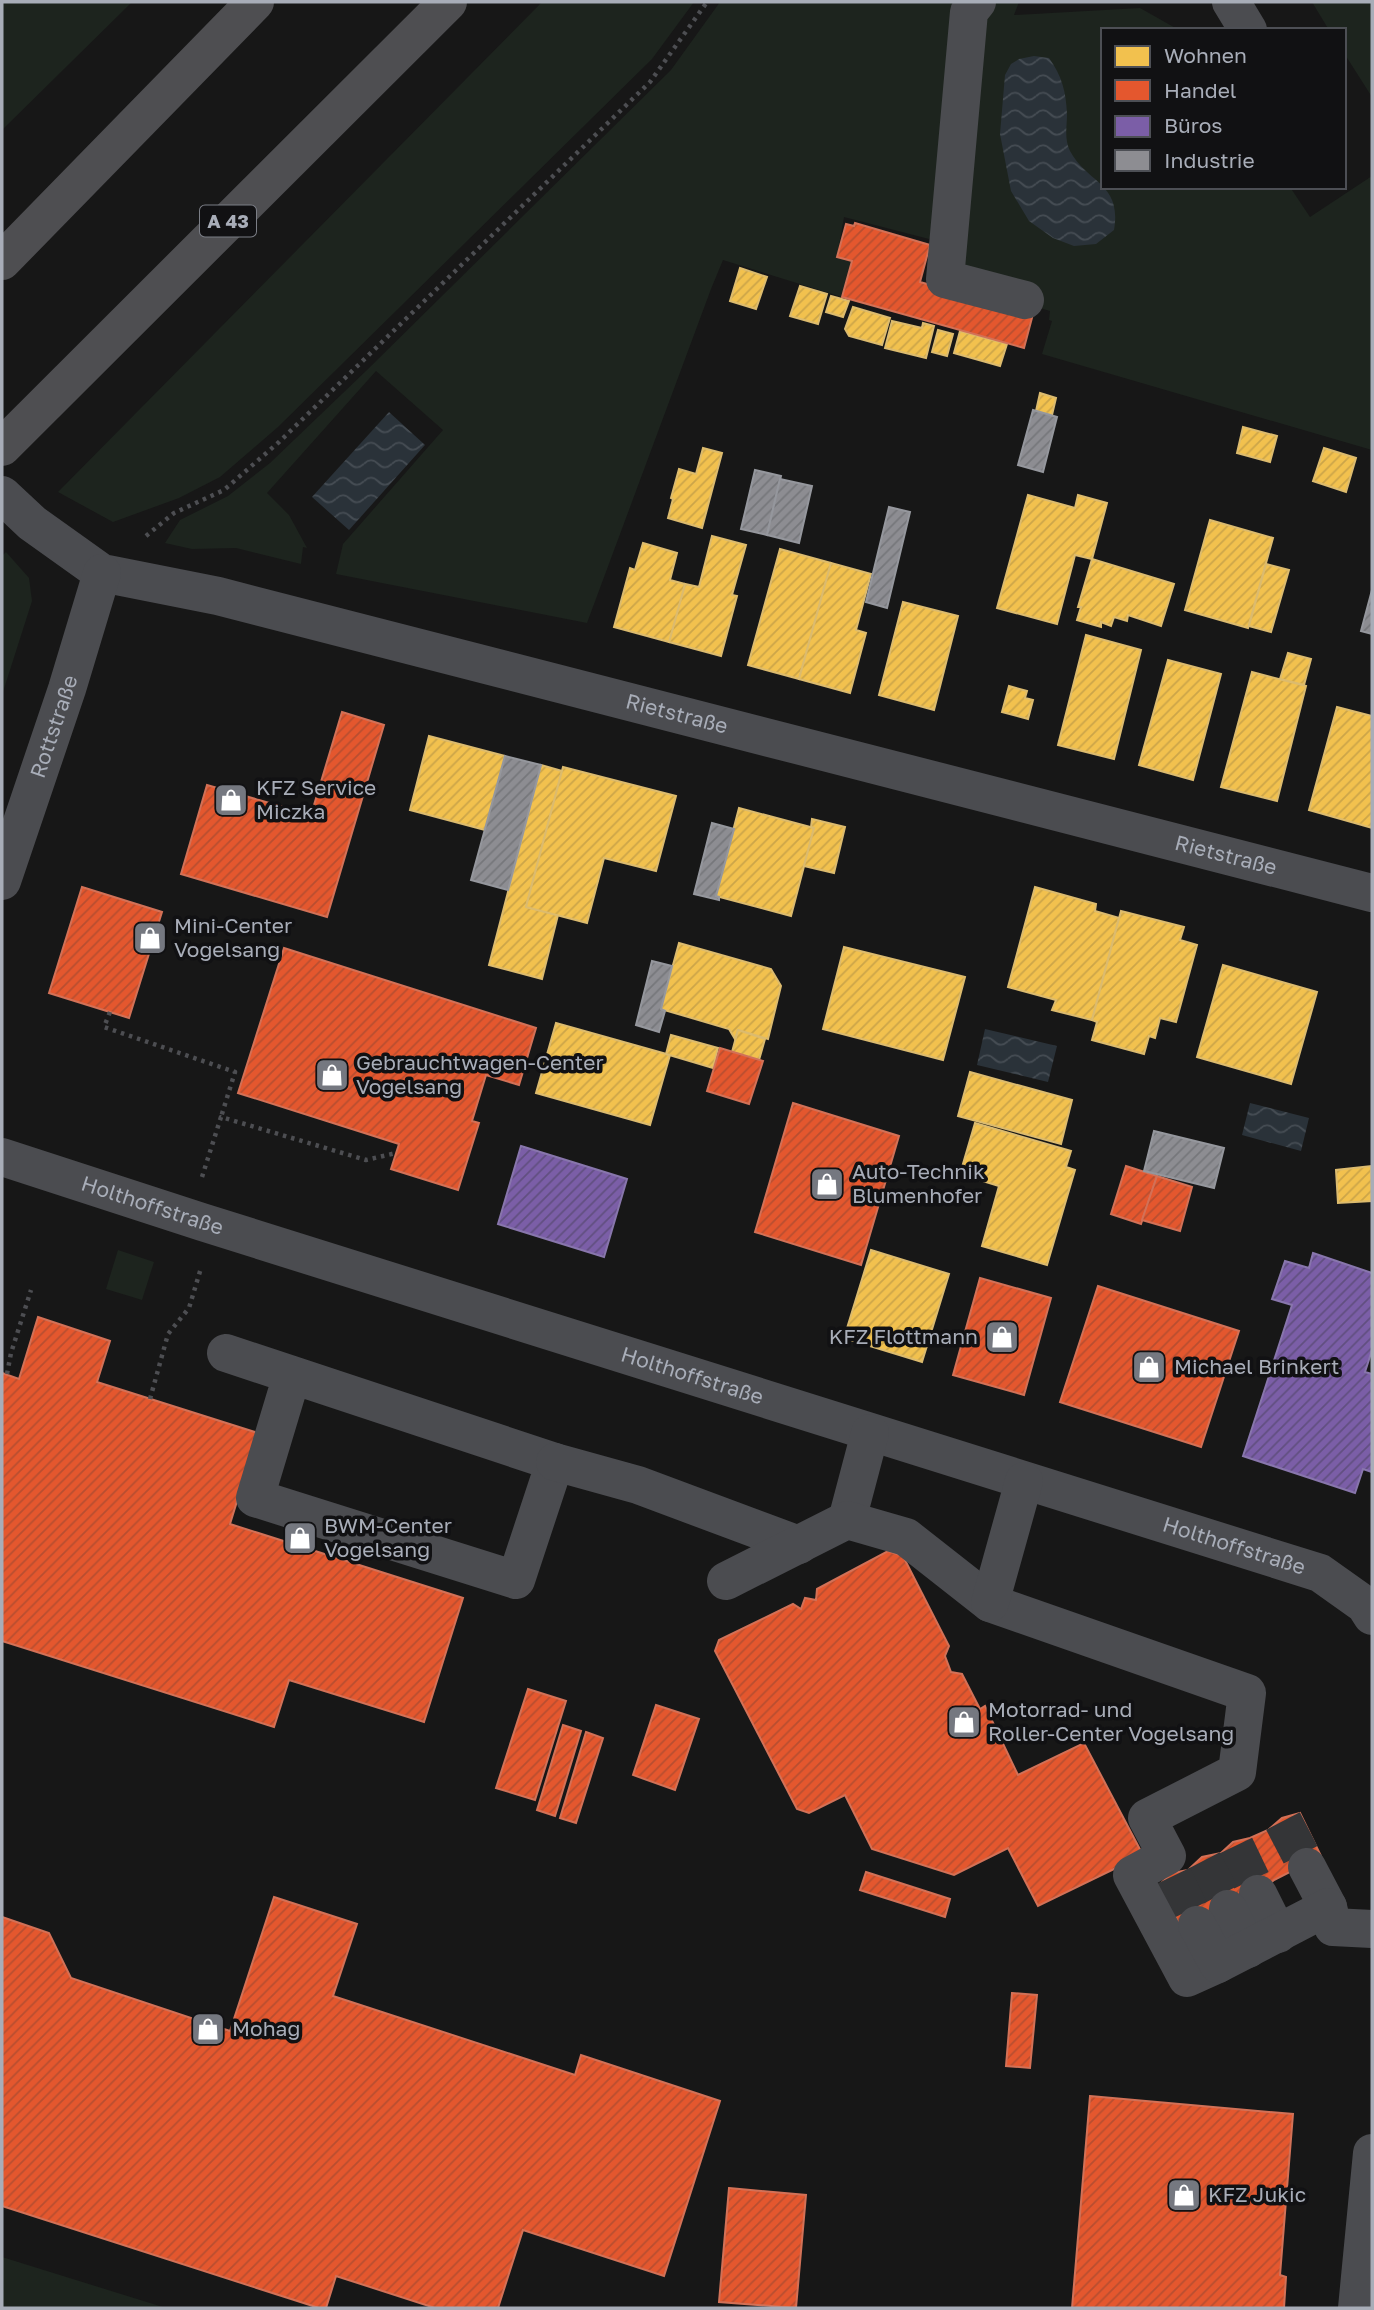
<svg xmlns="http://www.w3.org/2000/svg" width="1374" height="2310" font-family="'Golos Text',sans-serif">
  <defs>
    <pattern id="water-waves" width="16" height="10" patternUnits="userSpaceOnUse" patternTransform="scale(1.75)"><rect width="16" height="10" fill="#2a3239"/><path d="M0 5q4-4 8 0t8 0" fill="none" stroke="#464d54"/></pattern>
    <pattern id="homes-hatch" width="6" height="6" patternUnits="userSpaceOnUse" patternTransform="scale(1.75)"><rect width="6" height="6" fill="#f2c14e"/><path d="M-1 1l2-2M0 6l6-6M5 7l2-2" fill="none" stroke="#cca549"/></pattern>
    <pattern id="shops-hatch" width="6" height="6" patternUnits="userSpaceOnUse" patternTransform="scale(1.75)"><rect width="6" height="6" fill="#e4572e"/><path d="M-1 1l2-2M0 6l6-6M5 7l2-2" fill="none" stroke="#b84e30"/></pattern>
    <pattern id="offices-hatch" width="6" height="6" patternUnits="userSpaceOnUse" patternTransform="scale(1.75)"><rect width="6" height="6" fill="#7b5ea7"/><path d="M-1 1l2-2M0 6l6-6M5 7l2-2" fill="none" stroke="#614f80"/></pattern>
    <pattern id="industry-hatch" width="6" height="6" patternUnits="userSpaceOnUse" patternTransform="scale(1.75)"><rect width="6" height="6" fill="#8d8d92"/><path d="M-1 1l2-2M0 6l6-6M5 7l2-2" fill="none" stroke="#76777b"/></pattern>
  </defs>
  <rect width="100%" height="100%" fill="#171717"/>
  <g fill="#1d241e">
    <polygon points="2,2 132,2 2,130"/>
    <polygon points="542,2 694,2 652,59 278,427 220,477 179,498 113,522 58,492"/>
    <polygon points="720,2 957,2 938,227 929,239 844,217 837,257 852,261 842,297 723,260 711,289 587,623 336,574 343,544 443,430 376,371 267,493 289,515 307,548 303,547 301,564 236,548 192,549 165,543 180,520 228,496 270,463 367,370 671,70"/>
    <polygon points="993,2 1019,2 1014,15 1140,8 1179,30 1103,30 1103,187 1290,187 1310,217 1372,176 1372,450 1042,354 1052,321 1049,320 1050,311 1033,306 964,272 977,20"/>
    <polygon points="1312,2 1372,3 1372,97 1344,53 1344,30 1329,30"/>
    <polygon points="6,552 29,578 32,601 2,695 2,556"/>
    <polygon points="118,1250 154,1262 142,1300 106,1289"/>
    <polygon points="2,2257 166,2308 2,2308"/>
  </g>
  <g fill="url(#water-waves)">
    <path d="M 1034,56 L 1049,58 C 1062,76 1066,92 1067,114 C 1067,126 1064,139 1070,151 C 1088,184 1122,183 1114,230 L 1096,244 L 1074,246 L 1053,238 L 1029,221 L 1011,191 L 1000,134 L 1005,75 L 1011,64 L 1019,59 Z"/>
    <polygon points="389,412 425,445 349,530 312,497"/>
    <polygon points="985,1029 1057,1046 1048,1082 977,1065"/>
    <polygon points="1250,1103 1309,1118 1301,1151 1242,1135"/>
  </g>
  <g fill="url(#homes-hatch)" stroke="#dcbb6e" stroke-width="2">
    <polygon points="740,268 767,277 756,309 730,301"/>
    <polygon points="800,286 827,294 818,324 790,316"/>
    <polygon points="831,296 849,301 843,317 826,312"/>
    <polygon points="853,307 890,318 882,345 849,336 845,329"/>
    <polygon points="892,321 922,328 923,323 934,326 926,358 885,348"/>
    <polygon points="938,330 953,334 947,356 932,352"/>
    <polygon points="960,331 1007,344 1000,366 954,353"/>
    <polygon points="1040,393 1056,398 1052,415 1036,411"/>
    <polygon points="1243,427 1277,436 1270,462 1237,453"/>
    <polygon points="703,448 722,453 702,528 668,518 673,499 671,498 679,469 696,474"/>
    <polygon points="1324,448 1356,458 1346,492 1313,481"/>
    <polygon points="1028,495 1075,508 1078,495 1107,503 1092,559 1075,555 1057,624 997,608"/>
    <polygon points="1210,520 1273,538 1248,628 1185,610"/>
    <polygon points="712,536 746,545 732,595 737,596 721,656 669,642 685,584 699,587"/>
    <polygon points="643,543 677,553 670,580 685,584 669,642 614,627 630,568 635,570"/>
    <polygon points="780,549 831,563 799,679 748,665"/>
    <polygon points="1092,559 1174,584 1161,626 1128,615 1127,621 1114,617 1111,626 1101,622 1101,627 1077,620 1081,607 1078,607"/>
    <polygon points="831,563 871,574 856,630 866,633 850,693 799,679"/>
    <polygon points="1266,564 1289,570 1271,632 1249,626"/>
    <polygon points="903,602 958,616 934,710 879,695"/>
    <polygon points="1086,635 1141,650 1114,759 1058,745"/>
    <polygon points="1288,653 1311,659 1304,685 1280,679"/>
    <polygon points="1168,660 1221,674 1193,780 1139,765"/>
    <polygon points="1252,672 1306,686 1277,801 1221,787"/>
    <polygon points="1009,686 1027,691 1025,698 1033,700 1028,719 1002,712"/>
    <polygon points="1337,707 1372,716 1372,828 1309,810"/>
    <polygon points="429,736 505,756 485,830 410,810"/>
    <polygon points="541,765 562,771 526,907 558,915 542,979 489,965"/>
    <polygon points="563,767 676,796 656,871 604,858 587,923 526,907"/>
    <polygon points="739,808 814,828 791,916 716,896"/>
    <polygon points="812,819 845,827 834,873 804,866 814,828 811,827"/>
    <polygon points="1035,887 1096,904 1095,911 1119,918 1092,1020 1052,1010 1056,1000 1008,987"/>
    <polygon points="1121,911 1184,927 1180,940 1197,945 1176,1022 1160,1018 1155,1038 1149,1036 1144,1054 1092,1040 1097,1022 1092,1020"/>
    <polygon points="679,943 771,969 781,986 768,1039 738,1030 735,1039 729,1029 661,1009"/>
    <polygon points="844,947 965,977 943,1060 823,1029"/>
    <polygon points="1223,965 1317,992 1291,1084 1197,1057"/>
    <polygon points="556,1023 670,1055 650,1125 536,1093"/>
    <polygon points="738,1030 765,1039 759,1060 732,1052"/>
    <polygon points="671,1035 718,1048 713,1068 666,1054"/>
    <polygon points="970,1072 1072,1100 1061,1144 958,1116"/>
    <polygon points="975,1123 1071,1151 1066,1167 1075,1170 1047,1265 982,1246 999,1186 960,1174"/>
    <polygon points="1371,1166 1372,1201 1338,1203 1336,1170"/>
    <polygon points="871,1250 949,1274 922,1362 844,1338"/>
  </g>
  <g fill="url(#shops-hatch)" stroke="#d27157" stroke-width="2">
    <polygon points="855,223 930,245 920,282 1033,314 1024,348 842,297 852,261 837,257 846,224 854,226"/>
    <polygon points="342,712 384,725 327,917 181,874 207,785 311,815"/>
    <polygon points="82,887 162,912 129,1018 49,993"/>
    <polygon points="284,948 536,1028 519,1085 486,1075 472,1121 479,1123 458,1190 391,1169 399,1144 238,1093"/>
    <polygon points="720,1048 763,1061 749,1104 707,1091"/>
    <polygon points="793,1103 899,1136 861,1265 755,1232"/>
    <polygon points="1126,1166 1157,1176 1141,1224 1111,1214"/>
    <polygon points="1157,1176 1192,1187 1180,1231 1142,1220"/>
    <polygon points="980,1278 1051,1298 1024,1395 953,1375"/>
    <polygon points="1098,1286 1239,1331 1201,1447 1060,1402"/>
    <polygon points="38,1317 110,1341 97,1382 258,1433 230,1524 463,1598 424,1722 289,1680 274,1727 2,1641 2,1373 19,1379"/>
    <polygon points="888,1551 903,1556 949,1646 945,1656 951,1672 962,1674 980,1709 985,1706 1018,1775 1084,1743 1143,1855 1038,1906 1008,1848 954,1875 872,1849 845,1795 809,1813 797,1809 715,1651 719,1640 793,1604 801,1609 805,1598 816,1600 817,1589"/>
    <polygon points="528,1689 566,1701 535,1800 496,1788"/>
    <polygon points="656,1705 699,1719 675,1790 633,1775"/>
    <polygon points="563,1725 581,1731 555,1816 537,1810"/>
    <polygon points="586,1732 603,1738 576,1823 560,1818"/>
    <polygon points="1300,1813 1321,1856 1274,1880 1258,1894 1181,1928 1159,1885 1172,1873 1188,1870 1202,1857 1221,1853 1233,1842 1250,1838 1268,1830 1282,1818"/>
    <polygon points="866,1872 950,1899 945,1917 860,1890"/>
    <polygon points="274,1897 357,1924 333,1996 575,2075 581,2055 720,2101 664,2276 523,2230 498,2308 435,2308 336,2276 326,2308 319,2308 2,2206 2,1917 49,1933 71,1978 230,2031"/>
    <polygon points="1012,1993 1037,1995 1030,2068 1006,2066"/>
    <polygon points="1090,2096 1293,2114 1280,2275 1286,2277 1284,2308 1072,2308"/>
    <polygon points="729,2188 806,2195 796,2308 719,2302"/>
  </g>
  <g fill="url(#offices-hatch)" stroke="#8876ac" stroke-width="2">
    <polygon points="521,1146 627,1179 604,1257 498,1224"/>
    <polygon points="1313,1253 1372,1273 1372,1350 1365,1372 1372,1374 1372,1472 1363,1469 1355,1493 1243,1456 1292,1305 1272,1299 1285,1261 1309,1268"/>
  </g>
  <g fill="url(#industry-hatch)" stroke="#95979d" stroke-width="2">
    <polygon points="1033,410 1057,417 1043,472 1018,465"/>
    <polygon points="755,470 781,476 767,535 741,529"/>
    <polygon points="780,479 812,486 799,543 767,535"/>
    <polygon points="889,507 910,512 887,608 866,602"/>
    <polygon points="1372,590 1372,634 1361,631"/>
    <polygon points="505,756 541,765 508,890 471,880"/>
    <polygon points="712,823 734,829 716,896 719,897 719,900 694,894"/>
    <polygon points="652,961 672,966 661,1009 665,1011 659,1032 636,1025"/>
    <polygon points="1154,1131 1224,1148 1214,1188 1144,1171"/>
  </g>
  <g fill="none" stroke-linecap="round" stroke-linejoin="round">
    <g stroke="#343537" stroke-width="38" stroke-dasharray="38 19" stroke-linecap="butt">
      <polyline points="1283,1821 1307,1867"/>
      <polyline points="1235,1846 1258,1894"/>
      <polyline points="1203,1861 1228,1909"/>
      <polyline points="1173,1876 1197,1925"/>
    </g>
    <g stroke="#4d4e52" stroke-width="4.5" stroke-dasharray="3.5 5" stroke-linecap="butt">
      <polyline points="146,536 174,513 224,490 279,442 650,82 707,2"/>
      <polyline points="110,1012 104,1027 235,1072 221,1117"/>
      <polyline points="202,1177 221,1117 366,1160 396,1153"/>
      <polyline points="7,1374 11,1353 31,1290"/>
      <polyline points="150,1399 168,1334 189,1308 201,1268"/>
    </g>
    <g stroke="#4b4c50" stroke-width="38">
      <polyline points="977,2 969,12 945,279 1025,300"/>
      <polyline points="1231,2 1248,30"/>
      <path id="s1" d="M 2,495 L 32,523 L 102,573 L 218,596 L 1372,893"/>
      <path id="s2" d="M 2,881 L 67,689 L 102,573"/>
      <path id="s3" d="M 2,1157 L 202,1222 L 1320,1573 L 1365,1605 L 1372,1616"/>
      <polyline points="226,1353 555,1462 516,1580 255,1498 292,1375"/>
      <polyline points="555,1462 638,1485 799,1545"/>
      <polyline points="847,1520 870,1433"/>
      <polyline points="726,1581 847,1520 906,1537 990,1603 1247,1693 1237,1772 1147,1818 1167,1856 1132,1875 1187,1978 1218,1964"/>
      <polyline points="990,1603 1024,1481"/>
      <polyline points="1307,1867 1328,1907"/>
      <polyline points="1258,1894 1278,1934"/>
      <polyline points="1228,1909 1248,1949"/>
      <polyline points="1197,1925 1218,1964 1328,1907 1333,1927 1372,1929"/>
      <polyline points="1357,2308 1372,2153"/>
    </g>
    <g stroke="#4e4e51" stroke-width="38">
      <polyline points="2,261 255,2"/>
      <polyline points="2,447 448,2"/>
    </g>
  </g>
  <defs>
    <g id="shop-square" transform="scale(1.75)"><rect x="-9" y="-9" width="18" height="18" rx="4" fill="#757880" stroke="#111113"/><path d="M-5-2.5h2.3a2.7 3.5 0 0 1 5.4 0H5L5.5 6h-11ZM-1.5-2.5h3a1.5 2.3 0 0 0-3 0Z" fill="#fff"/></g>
  </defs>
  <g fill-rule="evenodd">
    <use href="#shop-square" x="231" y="800"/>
    <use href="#shop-square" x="150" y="938"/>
    <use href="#shop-square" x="332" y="1075"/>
    <use href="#shop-square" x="827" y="1184"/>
    <use href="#shop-square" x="1002" y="1337"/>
    <use href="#shop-square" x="1149" y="1367"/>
    <use href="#shop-square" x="300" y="1538"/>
    <use href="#shop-square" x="964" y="1722"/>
    <use href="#shop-square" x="208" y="2029"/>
    <use href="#shop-square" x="1184" y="2195"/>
  </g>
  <g text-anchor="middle" stroke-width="7" stroke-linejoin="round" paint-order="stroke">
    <rect fill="#111113" stroke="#7b7e86" stroke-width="2" x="200" y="205.5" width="56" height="31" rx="5"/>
    <g font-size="19" font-weight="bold" fill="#a8adb8">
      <text x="228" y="228">A 43</text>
    </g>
    <g font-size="21" fill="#a8adb8" stroke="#111113">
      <text dy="7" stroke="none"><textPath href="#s1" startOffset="719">Rietstraße</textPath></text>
      <text dy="7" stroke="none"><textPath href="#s2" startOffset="163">Rottstraße</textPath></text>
      <text dy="7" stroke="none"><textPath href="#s1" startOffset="1286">Rietstraße</textPath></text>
      <text dy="7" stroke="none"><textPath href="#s3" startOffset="158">Holthoffstraße</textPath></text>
      <text dy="7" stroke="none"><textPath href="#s3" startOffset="724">Holthoffstraße</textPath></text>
      <text dy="7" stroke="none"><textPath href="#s3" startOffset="1292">Holthoffstraße</textPath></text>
    </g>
    <g font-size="21" fill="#a8adb8" stroke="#111113" text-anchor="start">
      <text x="256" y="795">KFZ Service<tspan x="256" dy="24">Miczka</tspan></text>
      <text x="174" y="933">Mini-Center<tspan x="174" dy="24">Vogelsang</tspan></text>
      <text x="356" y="1070">Gebrauchtwagen-Center<tspan x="356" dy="24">Vogelsang</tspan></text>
      <text x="852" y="1179">Auto-Technik<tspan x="852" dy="24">Blumenhofer</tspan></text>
      <text x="978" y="1344" text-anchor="end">KFZ Flottmann</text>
      <text x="1174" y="1374">Michael Brinkert</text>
      <text x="324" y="1533">BWM-Center<tspan x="324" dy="24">Vogelsang</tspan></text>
      <text x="988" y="1717">Motorrad- und<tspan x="988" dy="24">Roller-Center Vogelsang</tspan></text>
      <text x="232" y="2036">Mohag</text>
      <text x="1208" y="2202">KFZ Jukic</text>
    </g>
  </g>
  <rect width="1374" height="2310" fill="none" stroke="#a8adb8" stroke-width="7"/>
  <rect x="1101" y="28" width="245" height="161" fill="#111113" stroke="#4d4f55" stroke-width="2"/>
  <rect x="1115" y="46" width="35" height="21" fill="#f2c14e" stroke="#4d4f55" stroke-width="2"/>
  <text x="1164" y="63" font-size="21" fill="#a8adb8">Wohnen</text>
  <rect x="1115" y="80" width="35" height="21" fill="#e4572e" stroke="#4d4f55" stroke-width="2"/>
  <text x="1164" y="98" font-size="21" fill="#a8adb8">Handel</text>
  <rect x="1115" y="116" width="35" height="21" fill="#7b5ea7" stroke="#4d4f55" stroke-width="2"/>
  <text x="1164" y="133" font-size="21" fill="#a8adb8">Büros</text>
  <rect x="1115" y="150" width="35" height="21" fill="#8d8d92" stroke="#4d4f55" stroke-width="2"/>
  <text x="1164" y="168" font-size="21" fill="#a8adb8">Industrie</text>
</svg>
